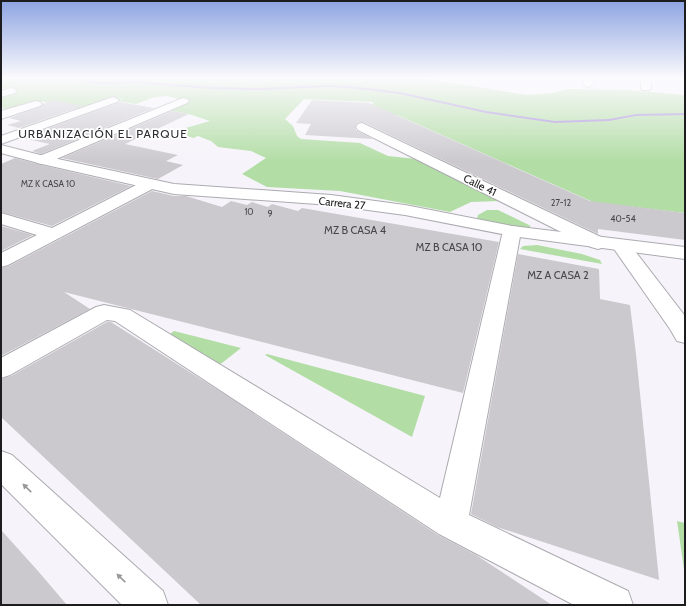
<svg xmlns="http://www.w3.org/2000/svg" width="686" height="606" font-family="Cabin,sans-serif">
  <rect width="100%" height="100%" fill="#f6f4fa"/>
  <g fill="#b2dda5">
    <polygon points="1,78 422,78 527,95 553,93 567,89 628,90 685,95 685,213 593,202 397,115 372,115 373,102 304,99 285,119 293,126 297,136 301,139 360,143 388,156 417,159 499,201 471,202 450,212 340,191 267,187 242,174 266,158 251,151 218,147 211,141 198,136 193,138 175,131 210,121 189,114 167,110 188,101 167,96 155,97 136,104 118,101 122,99 113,97 79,109 40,101 12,110 1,108 1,95 15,90 1,88"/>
    <polygon points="487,210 498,210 531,226 526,229 477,219 478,215"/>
    <polygon points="537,245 582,254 600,260 602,264 520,249 523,246"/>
    <polygon points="174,331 241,348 222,363 216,365 170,334"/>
    <polygon points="267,354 425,396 412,437 265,355"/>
    <polygon points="677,521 685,523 685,576"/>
  </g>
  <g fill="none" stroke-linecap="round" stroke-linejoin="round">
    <polygon fill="#a48bd9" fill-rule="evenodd" points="61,78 69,78 100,82 136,81 212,87 260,88 325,85 350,86 400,92 486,111 555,121 609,119 636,114 685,113 685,115 636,116 609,121 555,123 486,113 400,94 350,88 325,87 260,90 212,89 136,83 100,84"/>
  </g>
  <g fill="#cbc9ce">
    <polygon points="54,100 83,106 19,128 7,125 21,121 9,118 40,107 43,104"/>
    <polygon points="312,100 369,103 590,201 685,213 685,240 598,229 598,234 363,122 357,123 355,128 357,131 373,139 305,135 311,124 296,123"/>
    <polygon points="120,102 154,108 41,154 32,151 50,144 22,138"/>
    <polygon points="172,111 189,114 125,144 178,155 166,161 183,165 158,179 62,158"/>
    <polygon points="15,158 37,164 131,186 52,226 1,212 1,164"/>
    <polygon points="152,191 174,196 186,196 222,207 231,201 247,205 252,202 268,207 272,204 298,211 302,208 499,242 463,393 64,292 90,309 1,356 1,268 9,266"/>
    <polygon points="1,226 33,235 1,251"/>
    <polygon points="518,254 599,269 600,299 630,305 636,354 659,580 497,527 471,514"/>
    <polygon points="107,322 111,322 221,392 438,535 476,555 552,605 201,605 1,417 1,379 11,376"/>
    <polygon points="1,530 38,571 67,605 1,605"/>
  </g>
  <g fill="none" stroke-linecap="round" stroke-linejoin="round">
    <g stroke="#acabb0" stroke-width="2">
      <polygon id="pedestrian" points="183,98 187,99 189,101 187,103 47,163 42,164 37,163 35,160 37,157"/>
    </g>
    <g stroke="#acabb0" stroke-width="2">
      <g id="minor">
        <polygon points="586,78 596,78 591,86 587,87 582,84"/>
        <polygon points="641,78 651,78 651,88 650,90 642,90 641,88"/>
        <polygon points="11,88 15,89 16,91 15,93 1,97 1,91"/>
        <polygon points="113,97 119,100 117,102 1,144 1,136"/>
        <polygon points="36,101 40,102 42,104 40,106 1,119 1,111"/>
        <polygon points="362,123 605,239 607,243 605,247 598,249 591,247 358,130 356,127 358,124"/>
        <polygon points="150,179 156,181 158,184 156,187 8,265 1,267 1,253 37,235 1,224 1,213 52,228 144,181"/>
        <polygon points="512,226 518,227 521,231 469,515 628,591 633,605 574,605 439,534 115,321 107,320 10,375 1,378 1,358 96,307 104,305 130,310 440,498 503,231 506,227"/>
        <polygon points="621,240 628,242 685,316 685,343 677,341 670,329 612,246 614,242"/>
        <polygon points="1,451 12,455 163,591 168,605 122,605 1,484"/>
      </g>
    </g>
    <g stroke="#acabb0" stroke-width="2">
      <polygon id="tertiary" points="1,145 44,156 174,184 331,195 405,205 512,226 685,247 685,259 512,236 405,215 331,205 174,194 42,164 1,153"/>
    </g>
    <use href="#pedestrian" fill="#fff" fill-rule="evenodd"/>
    <use href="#minor" fill="#fff" fill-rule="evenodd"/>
    <use href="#tertiary" fill="#fff" fill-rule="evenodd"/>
  </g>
  <defs><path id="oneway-solid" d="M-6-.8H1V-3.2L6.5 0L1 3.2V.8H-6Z"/></defs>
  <g fill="#99999a">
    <use href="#oneway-solid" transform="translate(27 488) rotate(-136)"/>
    <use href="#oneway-solid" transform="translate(121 578) rotate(-136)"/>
  </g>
  <linearGradient id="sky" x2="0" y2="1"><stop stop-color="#8da4e2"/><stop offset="0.48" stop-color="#fbfafd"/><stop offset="1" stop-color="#fbfafd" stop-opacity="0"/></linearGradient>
  <rect width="686" height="162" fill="url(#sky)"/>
  <g text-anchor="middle" stroke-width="3.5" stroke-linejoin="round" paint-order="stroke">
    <g font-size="9" fill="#48484b">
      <text x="48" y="187">MZ K CASA 10</text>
      <text x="561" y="206">27-12</text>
      <text x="249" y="215">10</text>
      <text x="270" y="217">9</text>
      <text x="623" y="222">40-54</text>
    </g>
    <g font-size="11" fill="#1d1d1f" stroke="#fff">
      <text transform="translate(480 185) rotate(26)" y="4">Calle 41</text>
      <text transform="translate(342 203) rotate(6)" y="4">Carrera 27</text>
    </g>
    <g font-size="11" fill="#48484b">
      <text x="355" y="234">MZ B CASA 4</text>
      <text x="449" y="251">MZ B CASA 10</text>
      <text x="558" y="279">MZ A CASA 2</text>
    </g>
    <g font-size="12" letter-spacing="1" fill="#2f2e32" stroke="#fff">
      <text x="103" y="138">URBANIZACIÓN EL PARQUE</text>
    </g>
  </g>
  <rect width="686" height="606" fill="none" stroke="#1d1d1f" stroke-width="4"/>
</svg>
